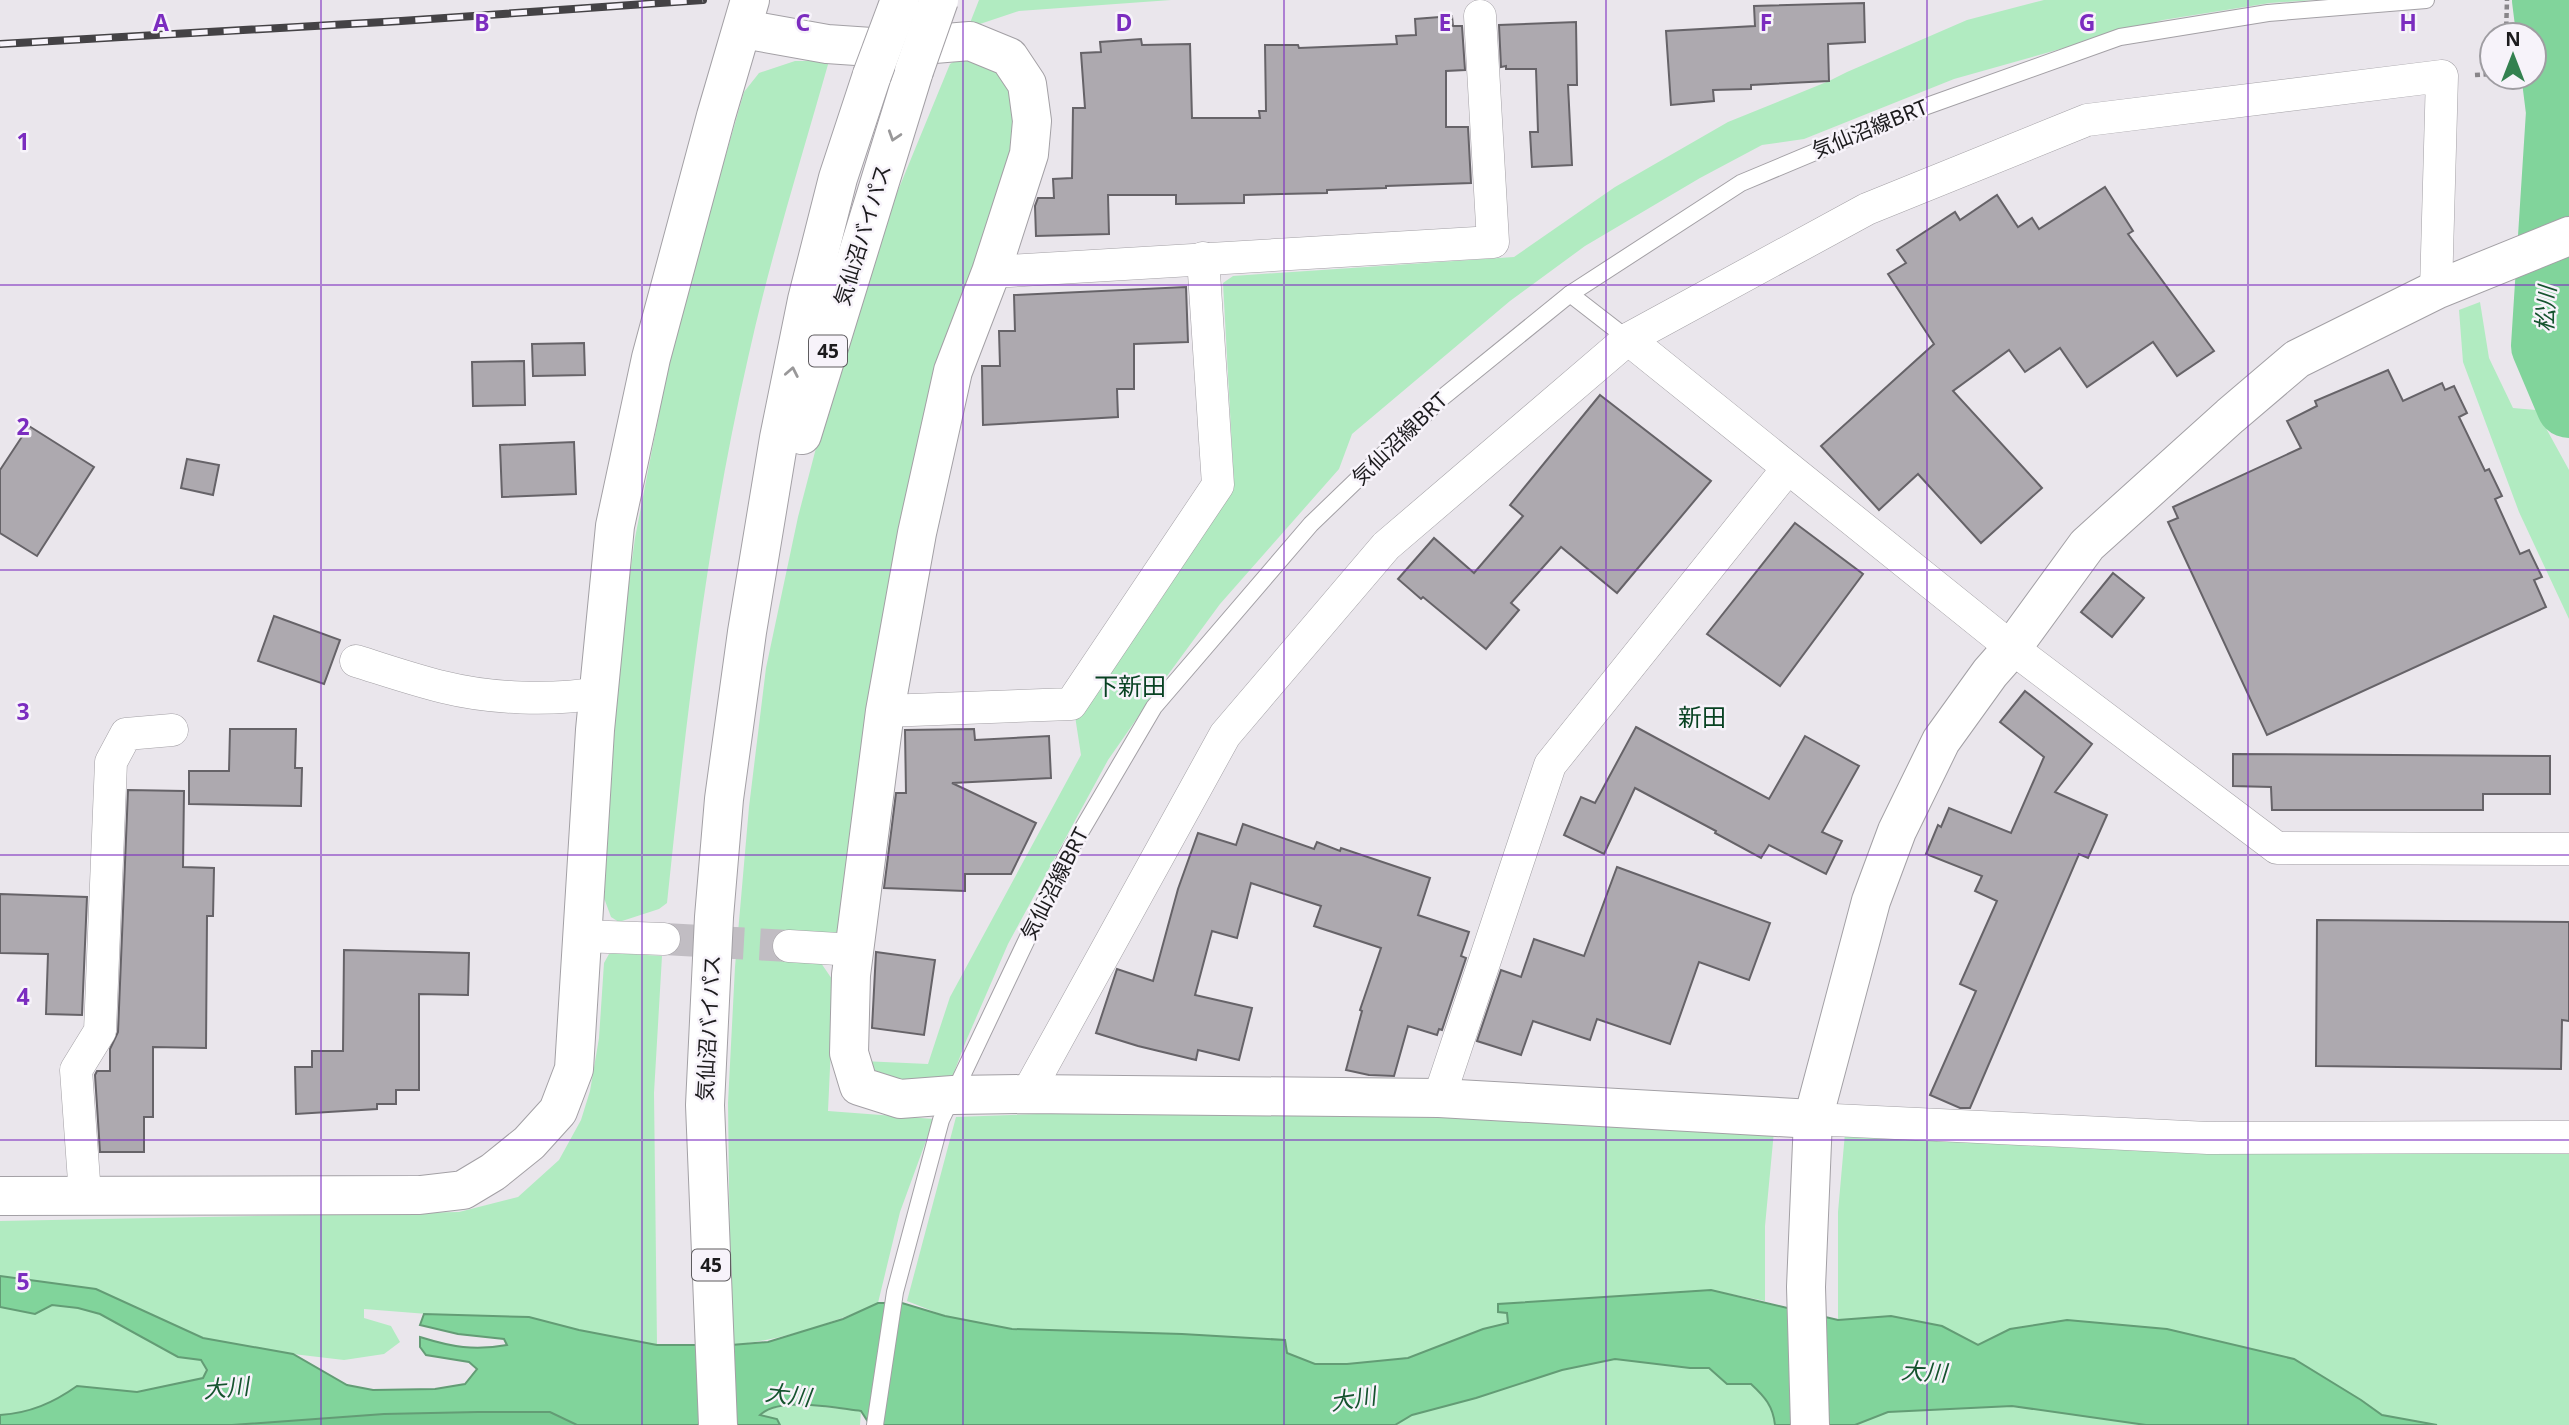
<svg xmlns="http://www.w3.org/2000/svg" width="2569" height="1425" font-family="'Noto Sans','Noto Sans JP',sans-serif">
  <rect width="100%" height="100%" fill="#eae6ec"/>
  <g fill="#b1ebc1">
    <polygon points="979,0 1171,0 1019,11 968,28"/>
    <polygon points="2044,0 2315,0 2270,3 2163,20 1954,79 1804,139 1762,145 1700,178 1585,246 1510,301 1352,434 1339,469 1220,604 1156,691 1108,760 1008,944 966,1041 948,1088 874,1085 862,1061 928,1064 950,997 1081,755 1075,716 1156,607 1234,485 1223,283 1233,276 1514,257 1615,187 1728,122 1829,81 1847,72 1967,20"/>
    <path d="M 963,56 L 996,69 L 1022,114 L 887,615 L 859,759 L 842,926 L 833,936 L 821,963 L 834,982 L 828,1111 L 934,1119 L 900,1212 L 878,1303 C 831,1324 783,1340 731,1345 L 728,1103 L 735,967 L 749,807 L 766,668 L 798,517 L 839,360 L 892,205 L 950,64 Z"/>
    <path d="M 795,61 L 829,61 C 801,160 770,258 748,358 C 707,537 686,720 667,903 L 659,909 L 619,922 L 611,917 L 604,898 L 619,655 L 635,538 L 669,362 L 699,248 L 744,92 L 759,73 Z"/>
    <polygon points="2480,302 2489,358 2513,408 2536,410 2569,470 2569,619 2519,512 2463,362 2459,310"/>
    <polygon points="615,953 662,956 654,1093 657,1345 579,1330 529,1317 440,1315 364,1309 364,1318 391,1326 400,1342 384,1354 344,1360 293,1354 203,1338 156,1317 0,1276 0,1221 459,1212 518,1197 559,1160 581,1120 590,1091 599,1038 604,963 609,954"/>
    <polygon points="1255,1106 1774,1131 1765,1226 1765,1301 1711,1290 1499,1304 1507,1313 1508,1323 1483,1329 1407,1358 1347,1364 1315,1364 1287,1353 1284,1340 1182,1334 1012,1329 945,1316 907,1301 956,1117"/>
    <polygon points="1845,1133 2372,1152 2569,1154 2569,1425 2437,1425 2382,1415 2361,1400 2167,1329 2067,1320 2010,1329 1978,1345 1942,1326 1891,1316 1838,1320 1838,1212"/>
    <path d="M 51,1305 L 78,1308 L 100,1314 L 178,1357 L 201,1360 L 207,1370 L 203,1378 L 137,1392 L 77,1386 C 53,1403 30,1413 0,1415 L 0,1307 L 35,1314 Z"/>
    <path d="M 1615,1359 L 1690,1368 L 1709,1368 L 1727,1384 L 1751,1384 C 1765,1397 1773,1406 1775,1425 L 1395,1425 L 1412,1415 L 1562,1370 Z"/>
    <polygon points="795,1404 861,1411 860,1425 780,1425 776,1419 759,1415 765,1410"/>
    <polygon points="2012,1406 2146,1425 1855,1425 1888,1412"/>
  </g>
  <polygon fill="#75c990" points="473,1412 550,1412 577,1425 232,1425 384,1414"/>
  <path fill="#81d49b" stroke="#639c75" stroke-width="2" d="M 0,1276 L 96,1289 L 203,1338 L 293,1354 L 347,1385 L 373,1390 L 435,1389 L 465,1384 L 477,1369 L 469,1362 L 426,1355 L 420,1347 L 420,1337 C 452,1347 474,1351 507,1345 L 504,1339 L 458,1334 L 420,1325 L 424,1314 L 529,1317 L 579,1330 L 657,1345 L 731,1345 L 768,1342 L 843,1319 L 878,1303 L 902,1303 L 945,1316 L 1012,1329 L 1182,1334 L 1285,1340 L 1287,1353 L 1315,1364 L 1347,1364 L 1408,1358 L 1483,1329 L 1508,1323 L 1507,1313 L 1498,1312 L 1498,1304 L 1711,1290 L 1838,1320 L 1891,1316 L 1942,1326 L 1978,1345 L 2010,1329 L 2067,1320 L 2167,1329 L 2294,1359 L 2361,1400 L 2382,1415 L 2437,1425 L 2146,1425 L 2012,1406 L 1888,1412 L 1855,1425 L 1775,1425 C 1773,1406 1765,1397 1751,1384 L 1727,1384 L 1709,1368 L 1690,1368 L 1615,1359 L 1562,1370 L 1476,1398 L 1412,1415 L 1395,1425 L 870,1425 L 861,1411 C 835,1408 780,1396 760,1415 L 777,1419 L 780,1425 L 577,1425 L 550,1412 L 478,1412 L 384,1414 L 232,1425 L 0,1425 L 0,1415 C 30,1413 53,1403 77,1386 L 137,1392 L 203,1378 L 207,1370 L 201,1360 L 178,1357 L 100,1314 L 78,1308 L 52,1305 L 35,1314 L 0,1307 Z"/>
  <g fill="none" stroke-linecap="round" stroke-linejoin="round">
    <polyline stroke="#81d49b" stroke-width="66" points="2545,0 2559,112 2544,346 2569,405"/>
  </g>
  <g fill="#ada9af" stroke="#666368" stroke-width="2">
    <polygon points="1864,3 1865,42 1828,44 1829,81 1751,85 1751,89 1713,90 1714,101 1671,105 1666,31 1755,26 1754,6"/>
    <polygon points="1452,16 1453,26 1462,26 1465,70 1446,71 1446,127 1468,127 1471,183 1386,186 1386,188 1327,190 1327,193 1244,195 1244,203 1176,204 1176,195 1108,195 1109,234 1036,236 1035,206 1038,198 1054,198 1053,179 1072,178 1073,108 1085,108 1081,53 1101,52 1100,42 1141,39 1142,45 1190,44 1192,118 1260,118 1259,111 1266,111 1265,45 1298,45 1299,48 1397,44 1396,36 1416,35 1415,19"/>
    <polygon points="1576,22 1577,85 1568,85 1572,165 1532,167 1530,132 1538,132 1536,69 1506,69 1506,66 1501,67 1499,25"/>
    <polygon points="2105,187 2133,231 2128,234 2214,351 2177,376 2153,342 2087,387 2060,348 2025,372 2009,350 1953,391 2042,488 1981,543 1918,474 1879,510 1821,446 1934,344 1888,274 1906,263 1897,250 1955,212 1960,220 1997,195 2018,227 2032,218 2039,229"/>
    <polygon points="1186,287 1188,342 1134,344 1134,389 1117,389 1118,417 983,425 982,366 1000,366 999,331 1015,331 1014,295"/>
    <polygon points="584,343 585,375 533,376 532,344"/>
    <polygon points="524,361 525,405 473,406 472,362"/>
    <polygon points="2388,370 2403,401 2442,383 2445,390 2454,386 2467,413 2459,417 2485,471 2489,469 2502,496 2495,499 2520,554 2529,550 2542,577 2534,580 2546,607 2267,735 2168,522 2178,518 2173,507 2301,448 2287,421 2317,406 2315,401"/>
    <polygon points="1600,395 1711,481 1617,593 1561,547 1511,603 1519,610 1486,649 1423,597 1421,599 1398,579 1434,538 1474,573 1523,516 1510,505"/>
    <polygon points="29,426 94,467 37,556 0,533 0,470"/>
    <polygon points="574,442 576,494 502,497 500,445"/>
    <polygon points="187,459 219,465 213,495 181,488"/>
    <polygon points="1795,523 1863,574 1780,686 1707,634"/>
    <polygon points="2113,573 2144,598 2112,637 2081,612"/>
    <polygon points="274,616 340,640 324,684 258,661"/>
    <polygon points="2025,691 2092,744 2055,792 2107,815 2088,858 2079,854 1970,1108 1960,1108 1930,1095 1976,991 1960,984 1997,901 1975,891 1982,876 1926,854 1938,825 1941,827 1949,808 2011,833 2044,757 2000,722"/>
    <polygon points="1636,727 1769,799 1805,736 1859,766 1822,832 1842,841 1826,874 1769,845 1761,858 1715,833 1716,831 1635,788 1604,854 1564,835 1581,797 1595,803"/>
    <polygon points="230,729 296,729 295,768 302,768 301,806 189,804 189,771 229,771"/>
    <polygon points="974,729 975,740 1049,736 1051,778 952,783 1036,823 1011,874 965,874 965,891 884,888 896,793 906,793 905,730"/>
    <polygon points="2233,754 2550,756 2550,794 2483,794 2483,810 2272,810 2271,787 2233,786"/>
    <polygon points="128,790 184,791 183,867 214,868 213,916 207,916 206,1048 153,1047 153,1117 144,1117 144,1152 100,1152 95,1075 97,1071 110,1071 110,1049 118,1032"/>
    <polygon points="1243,824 1314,849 1317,842 1340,851 1341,848 1430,878 1418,915 1469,932 1461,956 1466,958 1442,1030 1439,1029 1437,1035 1408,1026 1394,1076 1369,1075 1346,1070 1362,1011 1360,1010 1381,948 1314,926 1321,906 1251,883 1237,938 1212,931 1195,995 1252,1008 1239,1060 1198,1050 1196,1060 1138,1046 1096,1033 1117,969 1153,981 1178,889 1198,833 1236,845"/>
    <polygon points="1617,867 1770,923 1749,980 1699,962 1670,1044 1597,1019 1590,1040 1533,1021 1521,1055 1477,1041 1501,970 1521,977 1534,939 1584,956"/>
    <polygon points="0,894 87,897 82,1015 46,1014 48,954 0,953"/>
    <polygon points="2317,920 2569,922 2569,1021 2562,1020 2561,1069 2316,1066"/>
    <polygon points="344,950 469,953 468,995 419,994 419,1090 396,1090 396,1104 377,1104 377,1109 296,1114 295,1067 312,1067 312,1051 343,1051"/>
    <polygon points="876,952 935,960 924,1035 872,1028"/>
  </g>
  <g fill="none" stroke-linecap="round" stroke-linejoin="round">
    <polyline stroke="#c1bdc3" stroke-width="32" stroke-dasharray="32 16" stroke-linecap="butt" points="664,939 789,946"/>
    <g stroke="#a3a0a5" stroke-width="18">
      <g id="service">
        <polyline points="1570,294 1628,339"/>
        <polyline points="875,1425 895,1292 941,1120 1067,855 1154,707 1311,524 1443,397 1570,294 1741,183 1913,111 2120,37 2268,13 2426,0"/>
      </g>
    </g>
    <g stroke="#a3a0a5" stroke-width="33">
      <g id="minor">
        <polyline points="991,272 1493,242 1480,16"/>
        <polyline points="1628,339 2012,648 2277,848 2569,849"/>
        <path d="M 356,661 C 385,670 414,680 443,687 C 491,699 551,701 599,693"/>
        <polyline points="885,711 1071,704 1218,485 1203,258"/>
        <polyline points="581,936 664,939"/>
        <polyline points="789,946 854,950"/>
        <polyline points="1027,1094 1225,735 1386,546 1628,339 1867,209 2087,120 2442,76 2436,290"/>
        <polyline points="1439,1098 1550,765 1788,468"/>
        <polyline points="1813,1119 2208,1138 2569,1137"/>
        <polyline points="85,1195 76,1070 100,1031 111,762 126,734 172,730"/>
      </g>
    </g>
    <g stroke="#a3a0a5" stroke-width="40">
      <g id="tertiary">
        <polyline points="743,29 827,44 886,48 970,41 1009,57 1027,84 1032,121 1029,154 991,272 953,371 917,533 885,711 851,975 849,1053 859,1086 900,1099 953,1095 1027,1094 1439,1098 1813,1119"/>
        <polyline points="0,1196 420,1195 463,1190 493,1172 529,1143 558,1111 574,1069 595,730 615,526 651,358 716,116 750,0"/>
        <polyline points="1810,1425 1806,1287 1813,1119 1871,901 1897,831 1941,741 1990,673 2012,648 2087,545 2230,416 2297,359 2436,290 2569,236"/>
      </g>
    </g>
    <g stroke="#a3a0a5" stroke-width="40">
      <g id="trunk">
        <polyline points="802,435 914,71"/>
        <polyline points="718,1425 705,1105 714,917 724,799 747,632 779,438 807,300 838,178 872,75"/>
      </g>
    </g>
    <g stroke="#888589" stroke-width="4.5" stroke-dasharray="5 3.5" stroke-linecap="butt">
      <polyline points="2506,35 2507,0"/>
      <polyline points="2475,75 2492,74"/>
    </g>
    <use href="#service" stroke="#fff" stroke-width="16"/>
    <use href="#minor" stroke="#fff" stroke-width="32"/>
    <use href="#tertiary" stroke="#fff" stroke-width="38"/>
    <use href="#trunk" stroke="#fff" stroke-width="38"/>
    <g stroke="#444245" stroke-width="8">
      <polyline id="rail" points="0,44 401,21 703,0"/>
    </g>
    <use href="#rail" stroke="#f7f3fa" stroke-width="5" stroke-dasharray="16" stroke-linecap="butt"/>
    <g stroke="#a3a0a5" stroke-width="40" stroke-linecap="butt">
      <g id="trunk-bridge">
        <polyline points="914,71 939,0"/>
        <polyline points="872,75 900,0"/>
      </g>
    </g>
    <use href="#trunk-bridge" stroke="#fff" stroke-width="38"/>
  </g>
  <defs><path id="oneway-chevron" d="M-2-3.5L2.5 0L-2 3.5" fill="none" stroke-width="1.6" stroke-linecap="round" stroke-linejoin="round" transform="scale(1.75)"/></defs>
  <g stroke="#999899">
    <use href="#oneway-chevron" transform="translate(894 136) rotate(108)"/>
    <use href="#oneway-chevron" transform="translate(792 372) rotate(-79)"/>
  </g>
  <path fill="none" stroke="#7b2cbf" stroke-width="2" stroke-opacity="0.55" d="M 321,0 L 321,1425M 642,0 L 642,1425M 963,0 L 963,1425M 1284,0 L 1284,1425M 1606,0 L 1606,1425M 1927,0 L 1927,1425M 2248,0 L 2248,1425M 0,285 L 2569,285M 0,570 L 2569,570M 0,855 L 2569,855M 0,1140 L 2569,1140"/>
  <g text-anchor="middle" stroke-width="5" stroke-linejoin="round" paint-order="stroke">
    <g fill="#f7f3fa" stroke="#5e5c5f" stroke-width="2">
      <rect x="809" y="335.5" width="38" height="31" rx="5"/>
      <rect x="692" y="1249.5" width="38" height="31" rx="5"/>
    </g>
    <g font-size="19" font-weight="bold" fill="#1c1b1d">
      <text x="828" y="358">45</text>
      <text x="711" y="1272">45</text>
    </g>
    <g font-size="21" fill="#1c1b1d" stroke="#f7f3fa">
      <text transform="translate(1870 129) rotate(-22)" y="7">気仙沼線BRT</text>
      <text transform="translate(863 235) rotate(-73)" y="7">気仙沼バイパス</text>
      <text transform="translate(1400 439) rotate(-44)" y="7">気仙沼線BRT</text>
      <text transform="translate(1055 884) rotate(-63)" y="7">気仙沼線BRT</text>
      <text transform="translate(709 1028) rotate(-87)" y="7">気仙沼バイパス</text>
    </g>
    <g font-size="23" font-style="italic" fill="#15532e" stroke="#f7f3fa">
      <text transform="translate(2546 309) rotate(-86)" y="8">松川</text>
      <text transform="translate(1924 1372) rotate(3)" y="8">大川</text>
      <text transform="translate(226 1388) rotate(-5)" y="8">大川</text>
      <text transform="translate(788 1395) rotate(7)" y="8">大川</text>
      <text transform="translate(1353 1399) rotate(-9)" y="8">大川</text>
    </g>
    <g font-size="24" fill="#084222" stroke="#f7f3fa">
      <text x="1130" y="695">下新田</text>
      <text x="1702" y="726">新田</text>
    </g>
  </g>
  <g font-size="23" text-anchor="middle" font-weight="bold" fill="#7b2cbf" stroke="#f7f3fa" stroke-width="5" stroke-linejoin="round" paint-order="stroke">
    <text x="161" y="31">A</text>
    <text x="482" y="31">B</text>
    <text x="803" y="31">C</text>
    <text x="1124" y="31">D</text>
    <text x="1445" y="31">E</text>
    <text x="1766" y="31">F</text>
    <text x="2087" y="31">G</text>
    <text x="2408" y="31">H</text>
    <text x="23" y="150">1</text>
    <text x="23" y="435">2</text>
    <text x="23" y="720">3</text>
    <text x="23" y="1005">4</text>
    <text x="23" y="1290">5</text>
  </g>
  <g transform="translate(2513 56)"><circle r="33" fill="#f7f3fa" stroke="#9f9da2" stroke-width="2"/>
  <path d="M0-5L12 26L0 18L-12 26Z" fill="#348150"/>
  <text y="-10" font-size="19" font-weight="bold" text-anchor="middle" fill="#1c1b1d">N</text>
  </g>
</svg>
